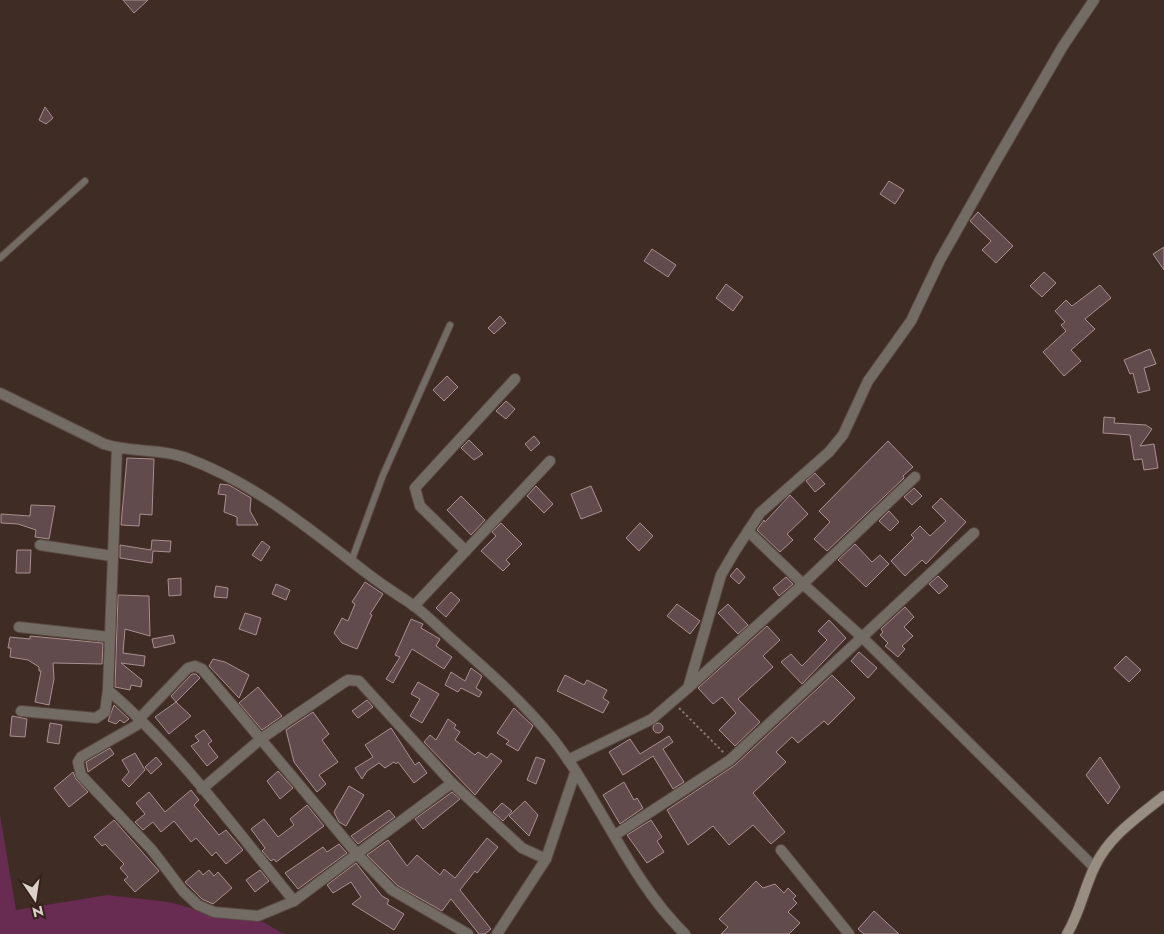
<svg xmlns="http://www.w3.org/2000/svg" width="1164" height="934" font-family="Jost,sans-serif">
  <rect width="100%" height="100%" fill="#3f2c25"/>
  <polygon fill="#682b51" points="0,815 16,910 107,895 169,902 216,915 263,922 284,934 0,934"/>
  <g fill="#624b4c" stroke="#a98f90">
    <polygon points="123,0 148,0 134,13"/>
    <polygon points="45,107 53,118 46,124 39,120"/>
    <polygon points="889,181 904,190 895,204 880,194"/>
    <polygon points="978,212 1013,246 996,263 982,250 991,241 970,221"/>
    <polygon points="1164,247 1164,270 1153,254"/>
    <polygon points="652,249 676,265 668,277 644,261"/>
    <polygon points="1044,272 1056,283 1042,297 1030,286"/>
    <polygon points="726,284 743,297 733,311 716,298"/>
    <polygon points="1100,285 1111,298 1085,319 1095,329 1071,350 1081,361 1064,376 1043,352 1066,331 1061,325 1065,322 1055,311 1066,300 1072,306"/>
    <polygon points="500,316 506,323 494,334 488,328"/>
    <polygon points="1150,349 1156,364 1144,368 1150,390 1138,393 1133,373 1130,374 1124,360"/>
    <polygon points="447,376 458,387 444,401 433,390"/>
    <polygon points="506,401 515,409 506,419 496,411"/>
    <polygon points="1104,417 1115,418 1114,423 1146,425 1152,429 1140,446 1154,444 1158,468 1144,470 1142,459 1134,460 1130,435 1103,433"/>
    <polygon points="534,436 540,443 531,451 525,444"/>
    <polygon points="469,440 483,454 474,460 461,448"/>
    <polygon points="888,441 913,467 903,476 904,478 827,551 814,539 830,522 819,511"/>
    <polygon points="127,458 154,459 152,515 140,514 139,526 121,525"/>
    <polygon points="815,473 825,484 815,492 806,481"/>
    <polygon points="220,484 229,485 251,498 250,511 258,525 237,525 237,517 224,512 226,495 218,494"/>
    <polygon points="536,486 553,504 544,513 527,496"/>
    <polygon points="591,486 602,511 581,519 571,494"/>
    <polygon points="914,488 922,496 912,505 904,497"/>
    <polygon points="790,495 808,514 787,534 793,540 780,552 757,530 764,520 765,522"/>
    <polygon points="461,496 485,520 471,535 447,510"/>
    <polygon points="941,498 966,522 926,564 922,560 905,576 891,561 914,538 911,535 920,526 930,536 946,521 932,507"/>
    <polygon points="31,505 55,506 49,539 35,537 36,530 18,524 1,523 1,514 30,516"/>
    <polygon points="889,511 899,522 890,531 879,521"/>
    <polygon points="501,523 522,544 506,560 510,564 503,571 481,551 496,536 492,532"/>
    <polygon points="640,523 653,536 639,551 626,538"/>
    <polygon points="152,540 171,541 170,552 153,551 152,563 120,558 120,545 151,550"/>
    <polygon points="262,541 270,547 261,561 252,555"/>
    <polygon points="855,544 872,562 880,555 889,564 866,587 838,560"/>
    <polygon points="17,550 31,550 30,573 16,573"/>
    <polygon points="737,568 745,577 739,584 730,576"/>
    <polygon points="938,576 948,586 939,594 929,584"/>
    <polygon points="786,577 793,584 779,596 773,588"/>
    <polygon points="181,578 181,595 169,596 168,579"/>
    <polygon points="365,582 383,594 370,614 372,615 357,649 342,643 334,633 342,618 348,621 355,604 352,602"/>
    <polygon points="276,584 290,590 286,600 272,594"/>
    <polygon points="216,586 228,588 227,598 214,597"/>
    <polygon points="451,592 460,600 446,617 436,608"/>
    <polygon points="118,595 149,596 150,636 125,629 123,653 145,656 144,666 121,663 142,680 141,687 131,685 130,690 115,687"/>
    <polygon points="677,604 700,621 690,634 667,616"/>
    <polygon points="728,604 748,625 738,634 718,613"/>
    <polygon points="905,607 914,617 904,627 913,636 902,646 905,649 898,657 885,646 888,643 880,635 883,632 881,629"/>
    <polygon points="245,613 261,618 256,635 239,629"/>
    <polygon points="411,619 423,624 421,628 440,639 436,646 452,657 444,669 412,649 393,683 386,679 400,657 395,655"/>
    <polygon points="829,620 846,638 802,684 781,662 791,654 802,666 827,640 818,631"/>
    <polygon points="767,626 780,640 763,656 773,667 738,699 760,722 735,746 719,730 736,713 722,697 713,704 698,688"/>
    <polygon points="173,635 175,643 154,648 152,639"/>
    <polygon points="30,636 103,643 102,664 53,663 54,679 49,705 35,702 41,671 39,671 39,667 28,660 10,657 11,648 8,648 10,637 30,639"/>
    <polygon points="859,652 877,668 868,678 851,661"/>
    <polygon points="1126,656 1141,670 1129,682 1114,668"/>
    <polygon points="213,659 225,662 249,675 239,698 209,666"/>
    <polygon points="471,668 482,676 476,688 482,692 479,697 461,688 458,692 445,685 451,672 465,681"/>
    <polygon points="192,674 196,674 200,678 176,702 171,696"/>
    <polygon points="565,675 584,685 587,680 607,690 603,698 609,702 603,713 557,691"/>
    <polygon points="832,675 855,698 828,725 824,721 798,743 792,737 776,752 786,762 753,793 785,832 771,844 753,825 729,845 713,826 688,845 667,810 735,765"/>
    <polygon points="418,682 439,694 422,723 410,716 420,699 411,694"/>
    <polygon points="258,687 282,716 262,730 239,703"/>
    <polygon points="367,700 373,707 358,718 352,711"/>
    <polygon points="176,702 191,716 169,734 155,717"/>
    <polygon points="114,705 129,719 124,723 120,720 116,724 108,721"/>
    <polygon points="514,708 533,726 518,751 506,744 509,741 497,733"/>
    <polygon points="313,712 329,734 322,740 338,762 319,775 326,784 317,792 294,762 286,730"/>
    <polygon points="12,716 27,719 25,737 10,736"/>
    <polygon points="448,719 456,725 454,728 460,732 455,740 475,755 478,752 487,758 491,753 502,761 475,795 424,742 430,735 436,740"/>
    <circle cx="658" cy="728" r="5"/>
    <polygon points="50,723 62,725 59,744 47,742"/>
    <polygon points="391,728 415,765 419,762 427,773 414,783 398,762 396,764 394,762 385,768 379,763 367,771 362,779 355,768 373,757 365,745"/>
    <polygon points="204,730 212,741 208,744 218,757 207,766 191,746 199,741 195,736"/>
    <polygon points="669,736 673,742 663,749 684,782 673,789 653,756 623,775 609,752 630,739 640,754"/>
    <polygon points="110,748 114,754 88,772 86,762"/>
    <polygon points="135,753 145,770 129,787 122,780 129,772 122,760"/>
    <polygon points="156,757 162,764 151,774 145,767"/>
    <polygon points="536,757 545,760 536,784 527,780"/>
    <polygon points="1100,757 1120,787 1108,804 1086,775"/>
    <polygon points="278,771 293,788 280,799 267,781"/>
    <polygon points="73,772 76,779 88,792 69,807 54,788"/>
    <polygon points="624,782 634,800 637,798 643,808 620,824 603,795"/>
    <polygon points="349,786 364,795 346,826 339,822 334,812"/>
    <polygon points="191,790 199,800 194,805 219,835 226,830 243,850 226,864 216,852 212,856 196,838 191,842 174,821 161,832 153,822 143,830 135,822 145,814 136,803 149,792 165,812"/>
    <polygon points="452,792 460,799 423,829 415,819"/>
    <polygon points="525,801 538,815 529,836 509,816"/>
    <polygon points="502,803 512,811 503,821 493,812"/>
    <polygon points="307,805 324,826 276,862 274,859 271,861 262,851 265,848 251,829 264,819 278,837 294,825 290,819"/>
    <polygon points="389,810 395,817 358,844 351,836"/>
    <polygon points="114,820 159,871 135,892 124,880 128,877 120,868 124,864 105,844 102,846 94,837"/>
    <polygon points="651,820 662,837 657,841 664,852 647,863 627,835"/>
    <polygon points="487,838 498,847 477,873 475,871 460,890 491,929 485,934 479,934 451,899 442,911 398,886 367,855 388,840 407,866 417,855 440,875 444,869 455,878"/>
    <polygon points="339,844 347,853 298,889 285,873 323,847 327,852"/>
    <polygon points="356,863 382,896 389,900 387,904 404,914 394,930 352,904 361,897 351,882 333,893 327,885"/>
    <polygon points="199,870 203,875 209,870 214,876 218,872 232,888 213,904 202,899 185,882"/>
    <polygon points="260,870 269,881 255,892 246,880"/>
    <polygon points="756,881 763,888 775,884 784,893 788,888 796,896 793,899 797,903 788,912 800,923 789,934 721,934 728,927 719,919"/>
    <polygon points="874,911 899,934 864,934 858,929"/>
  </g>
  <g fill="none" stroke-linecap="round" stroke-linejoin="round">
    <g stroke="#5b4a43" stroke-width="8">
      <g id="lane">
        <polyline points="0,258 85,181"/>
        <polyline points="351,562 383,475 450,325"/>
      </g>
    </g>
    <g stroke="#5b4a43" stroke-width="12">
      <g id="street">
        <path d="M 0,393 L 104,444 C 131,453 162,448 189,459 C 256,484 312,531 368,574 C 382,585 398,595 413,605 C 428,616 441,630 455,642 C 489,672 524,703 553,739 C 600,799 630,881 685,934"/>
        <path d="M 117,448 L 108,690 C 179,751 235,829 294,901"/>
        <polyline points="748,531 803,584 863,638 1094,867"/>
        <polyline points="40,545 112,556"/>
        <polyline points="466,551 420,506 415,488 515,379"/>
        <polyline points="414,606 550,461"/>
        <polyline points="19,627 109,637"/>
        <polyline points="689,687 803,584 915,477"/>
        <polyline points="21,711 96,718 105,712 108,690"/>
        <polyline points="568,760 652,719 688,688 721,575 735,551 760,513 829,452 843,435 868,381 911,321 940,260 996,161 1063,46 1094,0"/>
        <polyline points="452,783 294,901 258,916 214,912 198,905 183,891 152,850 81,775 78,762 81,757 137,725 140,718 188,668 195,666 202,669 358,855 392,890 468,934"/>
        <polyline points="202,789 262,738 343,683 348,680 359,681 452,783 522,848 546,859"/>
        <polyline points="615,835 730,760 974,533"/>
        <polyline points="781,850 849,934"/>
        <polyline points="497,934 546,859 575,773"/>
      </g>
    </g>
    <g stroke="#5b4a43" stroke-width="12">
      <path id="secondary" d="M 1067,934 C 1080,913 1084,888 1095,866 C 1110,835 1138,817 1164,796"/>
    </g>
    <polyline stroke="#84746e" stroke-width="2" stroke-dasharray="2.5 2.5" stroke-linecap="butt" points="679,708 724,753"/>
    <use href="#lane" stroke="#726c65" stroke-width="6"/>
    <use href="#street" stroke="#726c65" stroke-width="10"/>
    <use href="#secondary" stroke="#978d81" stroke-width="10"/>
  </g>
  <g transform="translate(35 899) rotate(167)" stroke="#35221b" stroke-width="4" paint-order="stroke">
  <path d="M0-4L9 19L0 12L-9 19Z" fill="#dcd0cb"/>
  <text y="-8" font-size="14" font-weight="bold" text-anchor="middle" fill="#dcd0cb">N</text>
  </g>
</svg>
